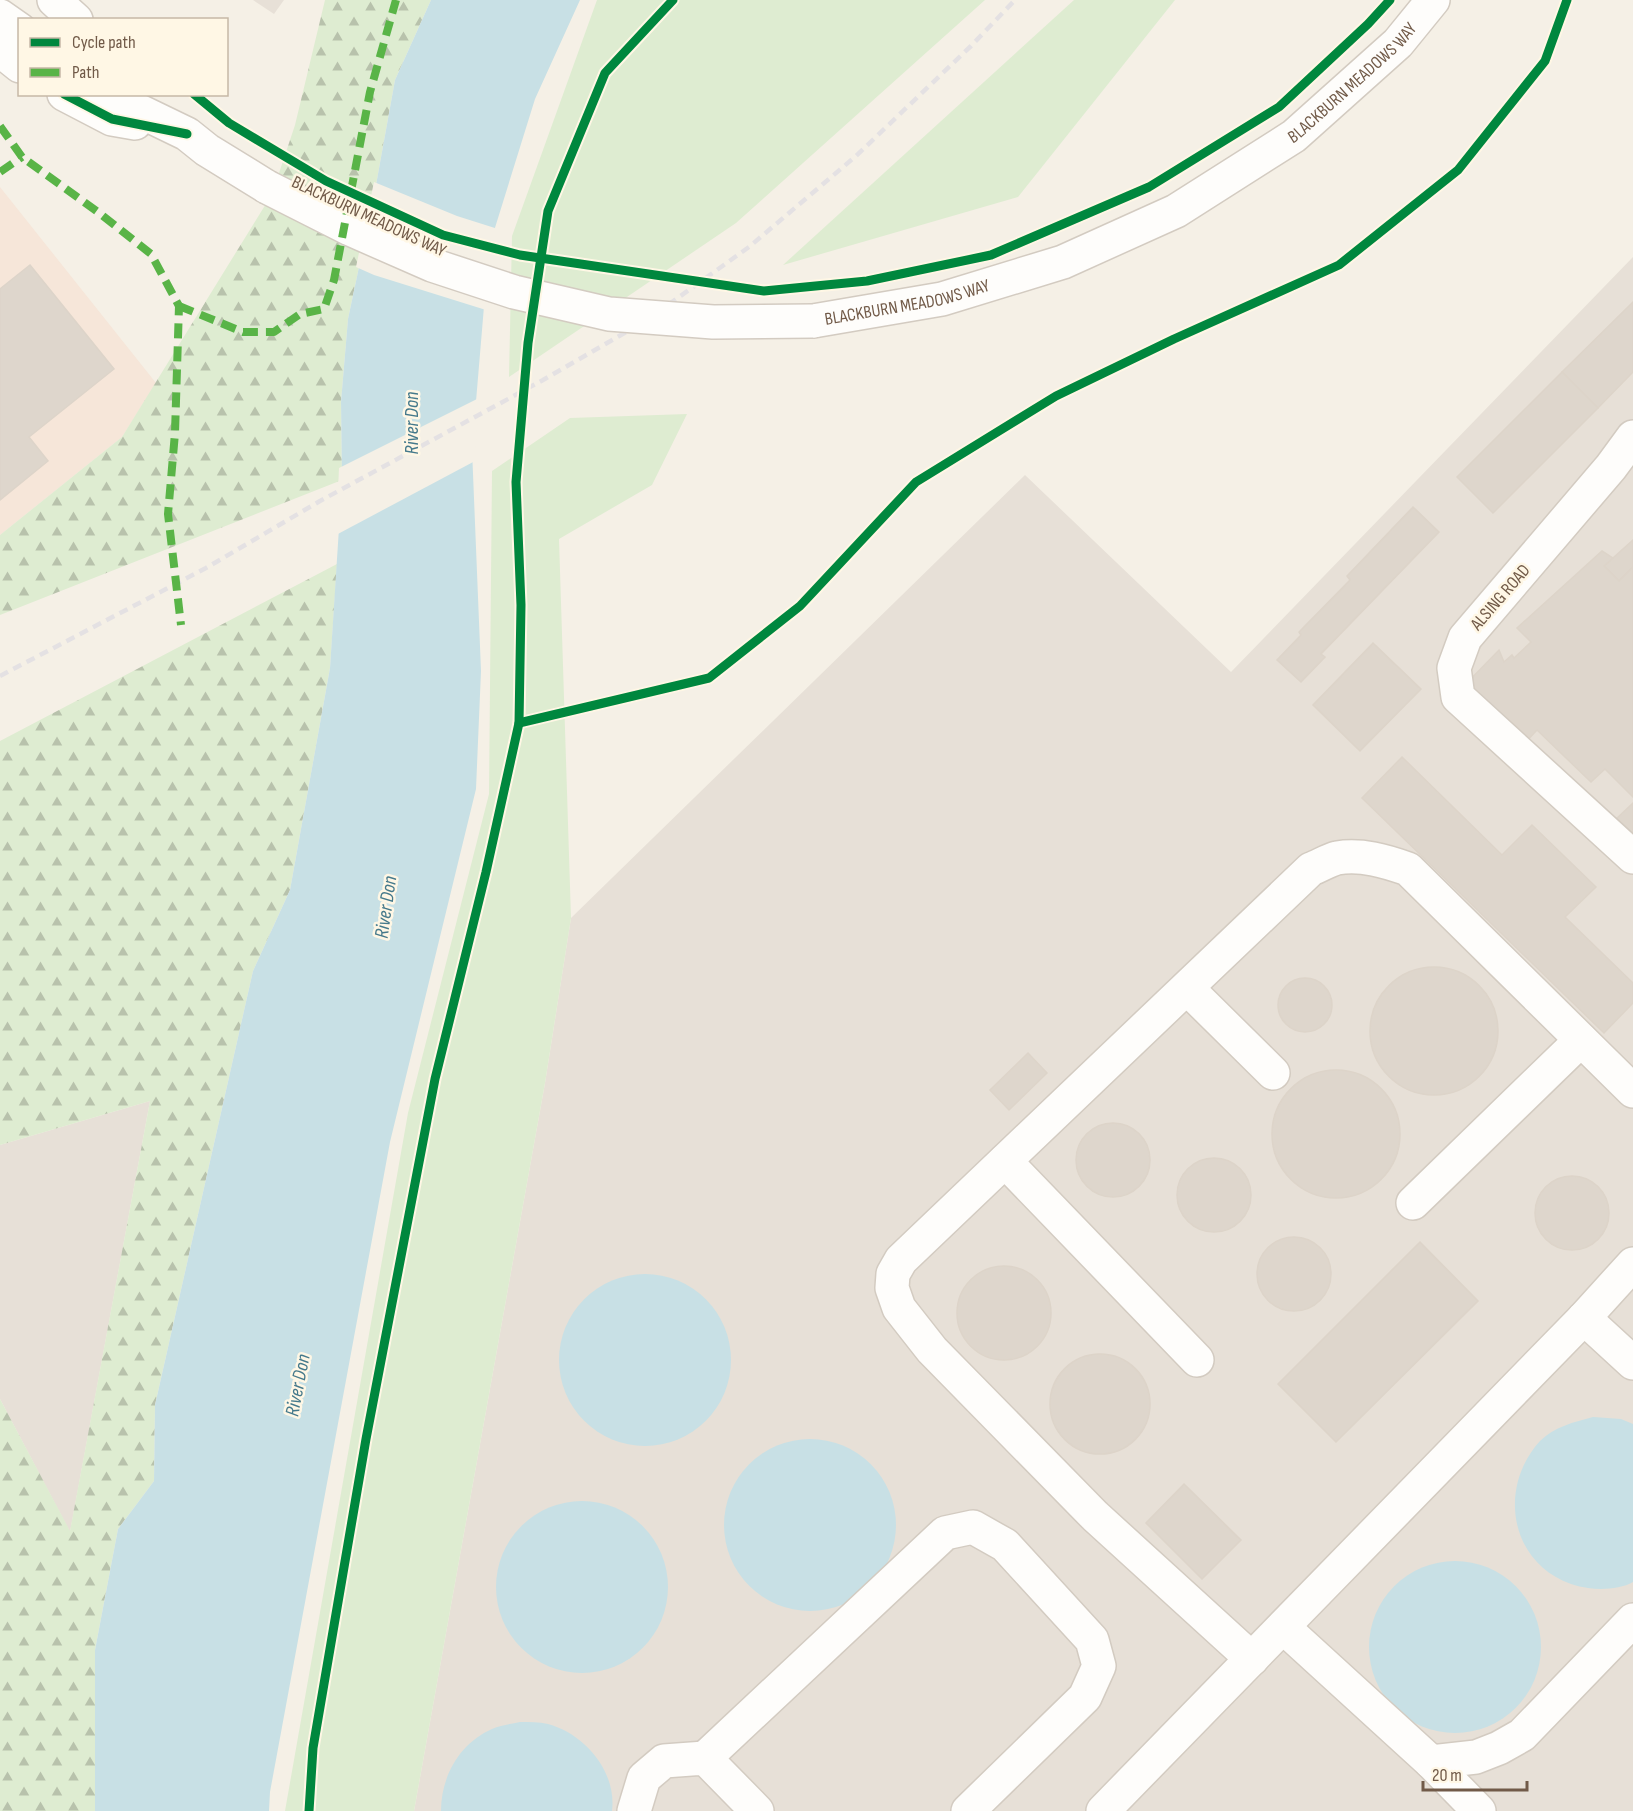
<svg xmlns="http://www.w3.org/2000/svg" width="1633" height="1811" font-family="'Sofia Sans Condensed',sans-serif">
  <defs>
    <pattern id="forest-firs" width="22" height="20" patternUnits="userSpaceOnUse" patternTransform="scale(1.5)"><rect width="22" height="20" fill="#deecd1"/><path d="M5 1l3.5 6h-7zM16 11l3.5 6h-7z" fill="#b8c2ac"/></pattern>
  </defs>
  <rect width="100%" height="100%" fill="#f5f0e6"/>
  <polygon fill="#f6e6d9" points="0,187 156,383 122,437 0,535"/>
  <g fill="#e7e0d7">
    <polygon points="253,0 284,0 274,14"/>
    <polygon points="1633,257 1633,1811 414,1811 545,1083 571,918 1025,475 1231,672"/>
    <polygon points="150,1101 70,1532 0,1399 0,1145"/>
  </g>
  <g fill="#deecd1">
    <polygon points="597,0 985,0 736,223 509,377 512,236"/>
    <polygon points="1074,0 1175,0 1018,197 783,265"/>
    <polygon points="687,414 652,485 559,539 571,918 545,1083 414,1811 285,1811 408,1113 489,794 492,471 570,418"/>
  </g>
  <g fill="url(#forest-firs)">
    <polygon points="325,0 431,0 395,80 374,196 348,319 341,402 342,480 0,615 0,535 122,437 272,194 295,125"/>
    <polygon points="337,564 330,668 290,890 253,971 155,1405 154,1481 118,1529 95,1650 95,1811 0,1811 0,1399 70,1531 150,1101 0,1145 0,741"/>
  </g>
  <g fill="#c8e0e5">
    <polygon points="431,0 580,0 535,99 489,247 472,449 481,671 476,789 390,1142 270,1792 269,1811 95,1811 95,1650 118,1529 154,1481 155,1405 253,971 290,890 330,668 342,481 341,402 348,319 374,196 395,80"/>
    <circle cx="645" cy="1360" r="86"/>
    <path d="M 1593,1417 L 1621,1419 L 1633,1424 L 1633,1582 C 1621,1589 1602,1590 1588,1588 C 1583,1587 1576,1586 1571,1584 C 1509,1562 1498,1487 1540,1441 C 1554,1427 1574,1422 1593,1417 Z"/>
    <circle cx="810" cy="1525" r="86"/>
    <circle cx="582" cy="1587" r="86"/>
    <circle cx="1455" cy="1647" r="86"/>
    <path d="M 520,1722 C 529,1722 539,1722 548,1724 C 585,1734 617,1772 612,1811 L 441,1811 C 441,1776 460,1743 492,1729 C 501,1725 511,1724 520,1722 Z"/>
  </g>
  <g fill="#f5f0e6">
    <polygon points="374,182 457,216 498,229 492,248 486,310 374,275 356,267"/>
    <polygon points="479,398 475,461 336,535 339,468"/>
  </g>
  <g fill="#ded6cc" stroke="#ddd4c9" stroke-width="1.5">
    <polygon points="30,265 114,369 29,437 48,461 0,500 0,289"/>
    <polygon points="1633,302 1633,372 1598,408 1562,372"/>
    <polygon points="1562,372 1598,408 1493,513 1457,477"/>
    <polygon points="1413,507 1439,532 1321,654 1325,657 1301,682 1277,660 1301,635 1299,632 1350,580 1347,576"/>
    <polygon points="1633,540 1633,567 1619,581 1604,566"/>
    <polygon points="1602,551 1613,558 1604,566 1619,581 1633,567 1633,797 1605,769 1591,782 1537,730 1522,746 1462,688 1499,650 1504,662 1512,655 1514,658 1531,642 1517,628"/>
    <polygon points="1373,643 1421,689 1360,751 1313,705"/>
    <polygon points="1402,757 1502,855 1532,825 1596,887 1565,917 1633,983 1633,1003 1604,1033 1362,798"/>
    <polygon points="1633,803 1633,839 1615,820"/>
    <circle cx="1434" cy="1031" r="64"/>
    <circle cx="1305" cy="1005" r="27"/>
    <polygon points="1028,1053 1047,1073 1009,1110 990,1090"/>
    <circle cx="1336" cy="1134" r="64"/>
    <circle cx="1113" cy="1160" r="37"/>
    <circle cx="1214" cy="1195" r="37"/>
    <circle cx="1572" cy="1213" r="37"/>
    <circle cx="1294" cy="1274" r="37"/>
    <polygon points="1420,1242 1478,1301 1336,1442 1278,1384"/>
    <circle cx="1004" cy="1313" r="47"/>
    <circle cx="1100" cy="1404" r="50"/>
    <polygon points="1184,1484 1241,1540 1202,1579 1146,1523"/>
  </g>
  <g fill="none" stroke-linecap="round" stroke-linejoin="round">
    <g stroke="#d3cbc1" stroke-width="36">
      <g id="minor">
        <polyline points="54,0 76,20"/>
        <polyline points="0,16 20,30"/>
        <polyline points="0,50 20,66"/>
        <polyline points="64,94 112,119 135,123"/>
        <polyline points="111,94 125,104 187,134 207,150 267,187"/>
        <path id="s1" d="M 813,321 L 942,299 L 1063,262 L 1176,211 L 1294,136 L 1398,43 L 1433,0"/>
        <polyline points="1633,437 1611,467 1465,638 1454,668 1458,697 1633,857"/>
        <polyline points="1187,988 1273,1073"/>
        <polyline points="1005,1161 1197,1360"/>
        <polyline points="1413,1203 1581,1040"/>
        <polyline points="1584,1318 1633,1363"/>
        <polyline points="1283,1627 1431,1762 1479,1811"/>
        <path d="M 1252,1659 L 1095,1516 L 932,1350 L 899,1308 L 892,1288 L 893,1274 L 901,1260 L 1311,869 C 1319,866 1329,860 1337,858 C 1362,854 1385,861 1408,869 L 1633,1091"/>
        <polyline points="705,1758 945,1533 973,1527 1005,1545 1092,1640 1099,1666 1085,1697 968,1811"/>
        <polyline points="1431,1762 1476,1757 1499,1748 1522,1735 1633,1620"/>
        <polyline points="634,1811 644,1778 664,1761 705,1758 757,1811"/>
        <polyline points="1103,1811 1584,1318 1633,1264"/>
      </g>
    </g>
    <use href="#minor" stroke="#fefdfb" stroke-width="33"/>
    <polyline stroke="#e4e1e3" stroke-width="4.5" stroke-dasharray="9 6" stroke-linecap="butt" points="0,676 206,568 320,501 543,380 647,320 749,247 856,156 971,46 1015,0"/>
    <g stroke="#d3cbc1" stroke-width="36" stroke-linecap="butt">
      <polyline id="minor-bridge" points="267,187 350,229 432,265 514,292 609,314 713,322 813,321"/>
    </g>
    <use href="#minor-bridge" stroke="#fefdfb" stroke-width="33"/>
    <g stroke="#59b447" stroke-width="8" stroke-dasharray="15 8" stroke-linecap="butt">
      <polyline points="0,126 22,157 98,212 151,254 179,306 175,433 168,514 181,625"/>
      <polyline points="0,172 22,157"/>
      <polyline points="179,306 243,332 274,332 300,314 324,309 334,280 370,92 396,0"/>
    </g>
    <g stroke="#fff7e5" stroke-width="13">
      <g id="cycleway">
        <polyline points="64,94 112,119 187,134"/>
        <polyline points="194,94 229,123 326,181 443,235 520,255 764,291 867,281 991,255 1149,187 1279,107 1368,24 1390,0"/>
        <polyline points="519,723 709,678 800,606 916,482 1056,396 1174,339 1339,265 1458,170 1545,61 1567,0"/>
        <polyline points="309,1811 313,1748 366,1439 435,1079 486,872 519,723 521,605 516,482 528,343 548,211 605,73 673,0"/>
      </g>
    </g>
    <use href="#cycleway" stroke="#00873e" stroke-width="9"/>
  </g>
  <g text-anchor="middle" stroke-width="5" stroke-linejoin="round" paint-order="stroke">
    <g font-size="18" fill="#715a48" stroke="#fff7e5">
      <text dy="6" stroke="none"><textPath href="#s1" startOffset="600">BLACKBURN MEADOWS WAY</textPath></text>
      <text transform="translate(369 216) rotate(25)" y="6">BLACKBURN MEADOWS WAY</text>
      <text dy="6" stroke="none"><textPath href="#s1" startOffset="96">BLACKBURN MEADOWS WAY</textPath></text>
      <text transform="translate(1500 597) rotate(-49)" y="6">ALSING ROAD</text>
    </g>
    <g font-size="20" font-style="italic" fill="#45798b" stroke="#fff7e5">
      <text transform="translate(411 423) rotate(-90)" y="7">River Don</text>
      <text transform="translate(385 907) rotate(-82)" y="7">River Don</text>
      <text transform="translate(297 1385) rotate(-79)" y="7">River Don</text>
    </g>
  </g>
  <rect x="18" y="18" width="210" height="78" fill="#fff7e5" stroke="#c6b8a6" stroke-width="1.5"/>
  <rect x="30" y="38" width="30" height="9" fill="#00873e" stroke="#c6b8a6" stroke-width="1.5"/>
  <text x="72" y="48" font-size="18" fill="#715a48">Cycle path</text>
  <rect x="30" y="68" width="30" height="9" fill="#59b447" stroke="#c6b8a6" stroke-width="1.5"/>
  <text x="72" y="78" font-size="18" fill="#715a48">Path</text>
  <path d="M1423 1781v9h104v-9" fill="none" stroke="#715a48" stroke-width="3"/>
  <text x="1432" y="1781" font-size="18" fill="#715a48" stroke="#fff7e5" stroke-width="4.5" paint-order="stroke">20 m</text>
</svg>
